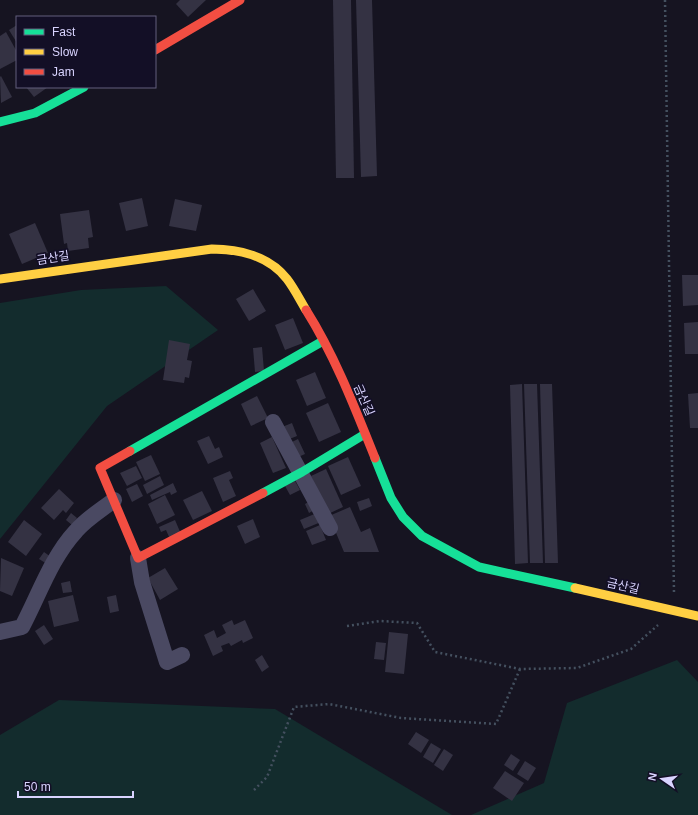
<svg xmlns="http://www.w3.org/2000/svg" width="698" height="815" font-family="Helvetica,'Noto Sans KR',sans-serif">
  <rect width="100%" height="100%" fill="#161421"/>
  <g fill="#132c2d">
    <polygon points="166,286 218,330 107,406 0,539 0,303 81,290"/>
    <polygon points="677,660 698,682 698,815 471,815 544,783 567,703"/>
    <polygon points="59,700 275,709 452,815 0,815 0,735"/>
  </g>
  <g fill="#343243">
    <polygon points="180,0 206,0 188,17 176,4"/>
    <polygon points="333,0 351,0 354,178 336,178"/>
    <polygon points="356,0 372,0 377,176 361,177"/>
    <polygon points="17,25 17,43 9,30"/>
    <polygon points="6,32 17,52 17,60 0,69 0,36"/>
    <polygon points="1,76 12,97 1,103 0,77"/>
    <polygon points="26,87 48,87 34,97"/>
    <polygon points="142,198 148,226 126,231 119,203"/>
    <polygon points="175,199 202,205 196,231 169,226"/>
    <polygon points="89,210 93,237 88,238 89,248 68,251 67,243 64,244 60,214"/>
    <polygon points="35,223 48,253 22,264 9,234"/>
    <polygon points="682,275 698,275 698,305 683,306"/>
    <polygon points="253,289 266,311 249,321 236,299"/>
    <polygon points="293,318 303,343 285,350 275,325"/>
    <polygon points="698,322 698,354 685,354 684,323"/>
    <polygon points="169,340 190,344 187,360 192,361 189,378 185,377 184,383 163,380"/>
    <polygon points="262,347 264,371 255,372 253,348"/>
    <polygon points="315,372 326,398 307,406 296,380"/>
    <polygon points="522,384 528,563 515,564 510,385"/>
    <polygon points="524,384 537,384 543,563 530,563"/>
    <polygon points="540,384 552,384 558,563 545,563"/>
    <polygon points="698,393 698,428 690,428 688,394"/>
    <polygon points="257,396 268,418 251,426 241,404"/>
    <polygon points="328,403 341,432 319,442 306,413"/>
    <polygon points="292,423 297,436 287,440 282,427"/>
    <polygon points="209,436 215,449 219,447 223,457 208,464 197,441"/>
    <polygon points="272,437 286,468 273,473 260,443"/>
    <polygon points="298,439 305,454 296,458 290,443"/>
    <polygon points="151,455 160,474 145,481 136,462"/>
    <polygon points="348,457 361,486 341,495 328,466"/>
    <polygon points="136,466 142,478 127,486 120,473"/>
    <polygon points="326,469 343,507 328,514 311,476"/>
    <polygon points="230,471 233,478 229,480 236,496 223,502 213,478"/>
    <polygon points="160,476 164,485 147,494 143,485"/>
    <polygon points="295,481 300,490 290,495 285,486"/>
    <polygon points="173,483 177,492 171,495 170,492 152,500 150,495"/>
    <polygon points="137,484 143,496 132,502 126,489"/>
    <polygon points="59,489 74,503 66,513 63,510 54,520 41,508"/>
    <polygon points="202,491 212,511 193,520 183,500"/>
    <polygon points="165,495 175,515 157,524 148,504"/>
    <polygon points="369,498 372,506 360,511 357,502"/>
    <polygon points="312,500 316,509 309,513 305,504"/>
    <polygon points="350,507 361,532 370,528 379,552 344,552 329,516"/>
    <polygon points="71,513 77,518 72,525 66,520"/>
    <polygon points="317,513 321,522 304,529 300,520"/>
    <polygon points="253,519 260,537 245,544 237,526"/>
    <polygon points="24,520 42,534 26,556 8,542"/>
    <polygon points="175,520 181,534 170,539 166,530 161,532 159,527"/>
    <polygon points="320,525 326,540 312,545 306,531"/>
    <polygon points="44,552 51,557 47,564 39,559"/>
    <polygon points="1,558 24,568 12,596 0,591"/>
    <polygon points="165,568 178,589 160,600 148,578"/>
    <polygon points="70,581 72,592 63,593 61,583"/>
    <polygon points="73,595 79,621 54,627 48,601"/>
    <polygon points="116,595 119,611 110,613 107,597"/>
    <polygon points="232,620 234,625 245,620 253,638 243,643 242,640 231,646 229,643 221,646 223,651 213,656 204,635 214,630 217,638 226,633 222,625"/>
    <polygon points="44,625 53,639 44,645 35,631"/>
    <polygon points="389,632 408,634 404,674 385,672"/>
    <polygon points="376,642 386,643 384,660 374,659"/>
    <polygon points="262,655 269,667 262,672 255,660"/>
    <polygon points="416,732 429,740 421,753 408,744"/>
    <polygon points="431,743 441,749 433,763 423,757"/>
    <polygon points="444,749 453,755 443,771 434,765"/>
    <polygon points="511,754 520,760 513,771 504,765"/>
    <polygon points="525,761 536,768 528,781 517,774"/>
    <polygon points="505,771 524,783 512,801 493,788"/>
  </g>
  <g fill="none" stroke-linecap="round" stroke-linejoin="round">
    <g stroke="#44505f" stroke-width="2.5" stroke-dasharray="2 3" stroke-linecap="butt">
      <polyline points="665,0 674,593"/>
      <polyline points="347,626 380,621 417,623 435,652 520,669 577,668 631,649 658,625"/>
      <polyline points="254,790 267,777 294,707 329,704 401,718 496,724 520,669"/>
    </g>
    <g stroke="#4a4962" stroke-width="16">
      <polyline points="273,422 330,528"/>
      <polyline points="138,558 142,582 167,662 182,655"/>
      <path d="M 0,632 L 22,627 C 39,595 51,558 76,531 C 86,519 101,510 114,500"/>
    </g>
    <g stroke="#16e098" stroke-width="9">
      <polyline points="0,122 35,113 84,87"/>
      <polyline points="130,451 323,341"/>
      <polyline points="375,458 391,498 403,517 422,536 479,567 575,588"/>
      <polyline points="263,493 302,472 365,434"/>
    </g>
    <g stroke="#ffcf43" stroke-width="9">
      <path d="M 0,279 L 212,249 C 239,249 269,256 287,279 C 294,288 300,300 306,310"/>
      <polyline points="575,588 698,616"/>
    </g>
    <g stroke="#f24e42" stroke-width="9">
      <polyline points="155,50 240,0"/>
      <path d="M 306,310 C 335,356 355,408 375,458"/>
      <polyline points="130,451 100,468 138,558 263,493"/>
    </g>
  </g>
  <g text-anchor="middle" stroke-width="3.5" stroke-linejoin="round" paint-order="stroke">
    <g font-size="12" fill="#d9d4ff" stroke="#130f26">
      <text transform="translate(53 258) rotate(-9)" y="4">금산길</text>
      <text transform="translate(364 400) rotate(66)" y="4">금산길</text>
      <text transform="translate(623 586) rotate(13)" y="4">금산길</text>
    </g>
  </g>
  <rect x="16" y="16" width="140" height="72" fill="#130f26" stroke="#625e7d"/>
  <rect x="24" y="29" width="20" height="6" fill="#16e098" stroke="#625e7d"/>
  <text x="52" y="36" font-size="12" fill="#d9d4ff">Fast</text>
  <rect x="24" y="49" width="20" height="6" fill="#ffcf43" stroke="#625e7d"/>
  <text x="52" y="56" font-size="12" fill="#d9d4ff">Slow</text>
  <rect x="24" y="69" width="20" height="6" fill="#f24e42" stroke="#625e7d"/>
  <text x="52" y="76" font-size="12" fill="#d9d4ff">Jam</text>
  <g transform="translate(662 779) rotate(283)" stroke="#130f26" stroke-width="3" paint-order="stroke">
  <path d="M0-3L7 15L0 10L-7 15Z" fill="#d9d4ff"/>
  <text y="-6" font-size="11" font-weight="bold" text-anchor="middle" fill="#d9d4ff">N</text>
  </g>
  <path d="M18 791v6h115v-6" fill="none" stroke="#d9d4ff" stroke-width="2"/>
  <text x="24" y="791" font-size="12" fill="#d9d4ff" stroke="#130f26" stroke-width="3" paint-order="stroke">50 m</text>
</svg>
